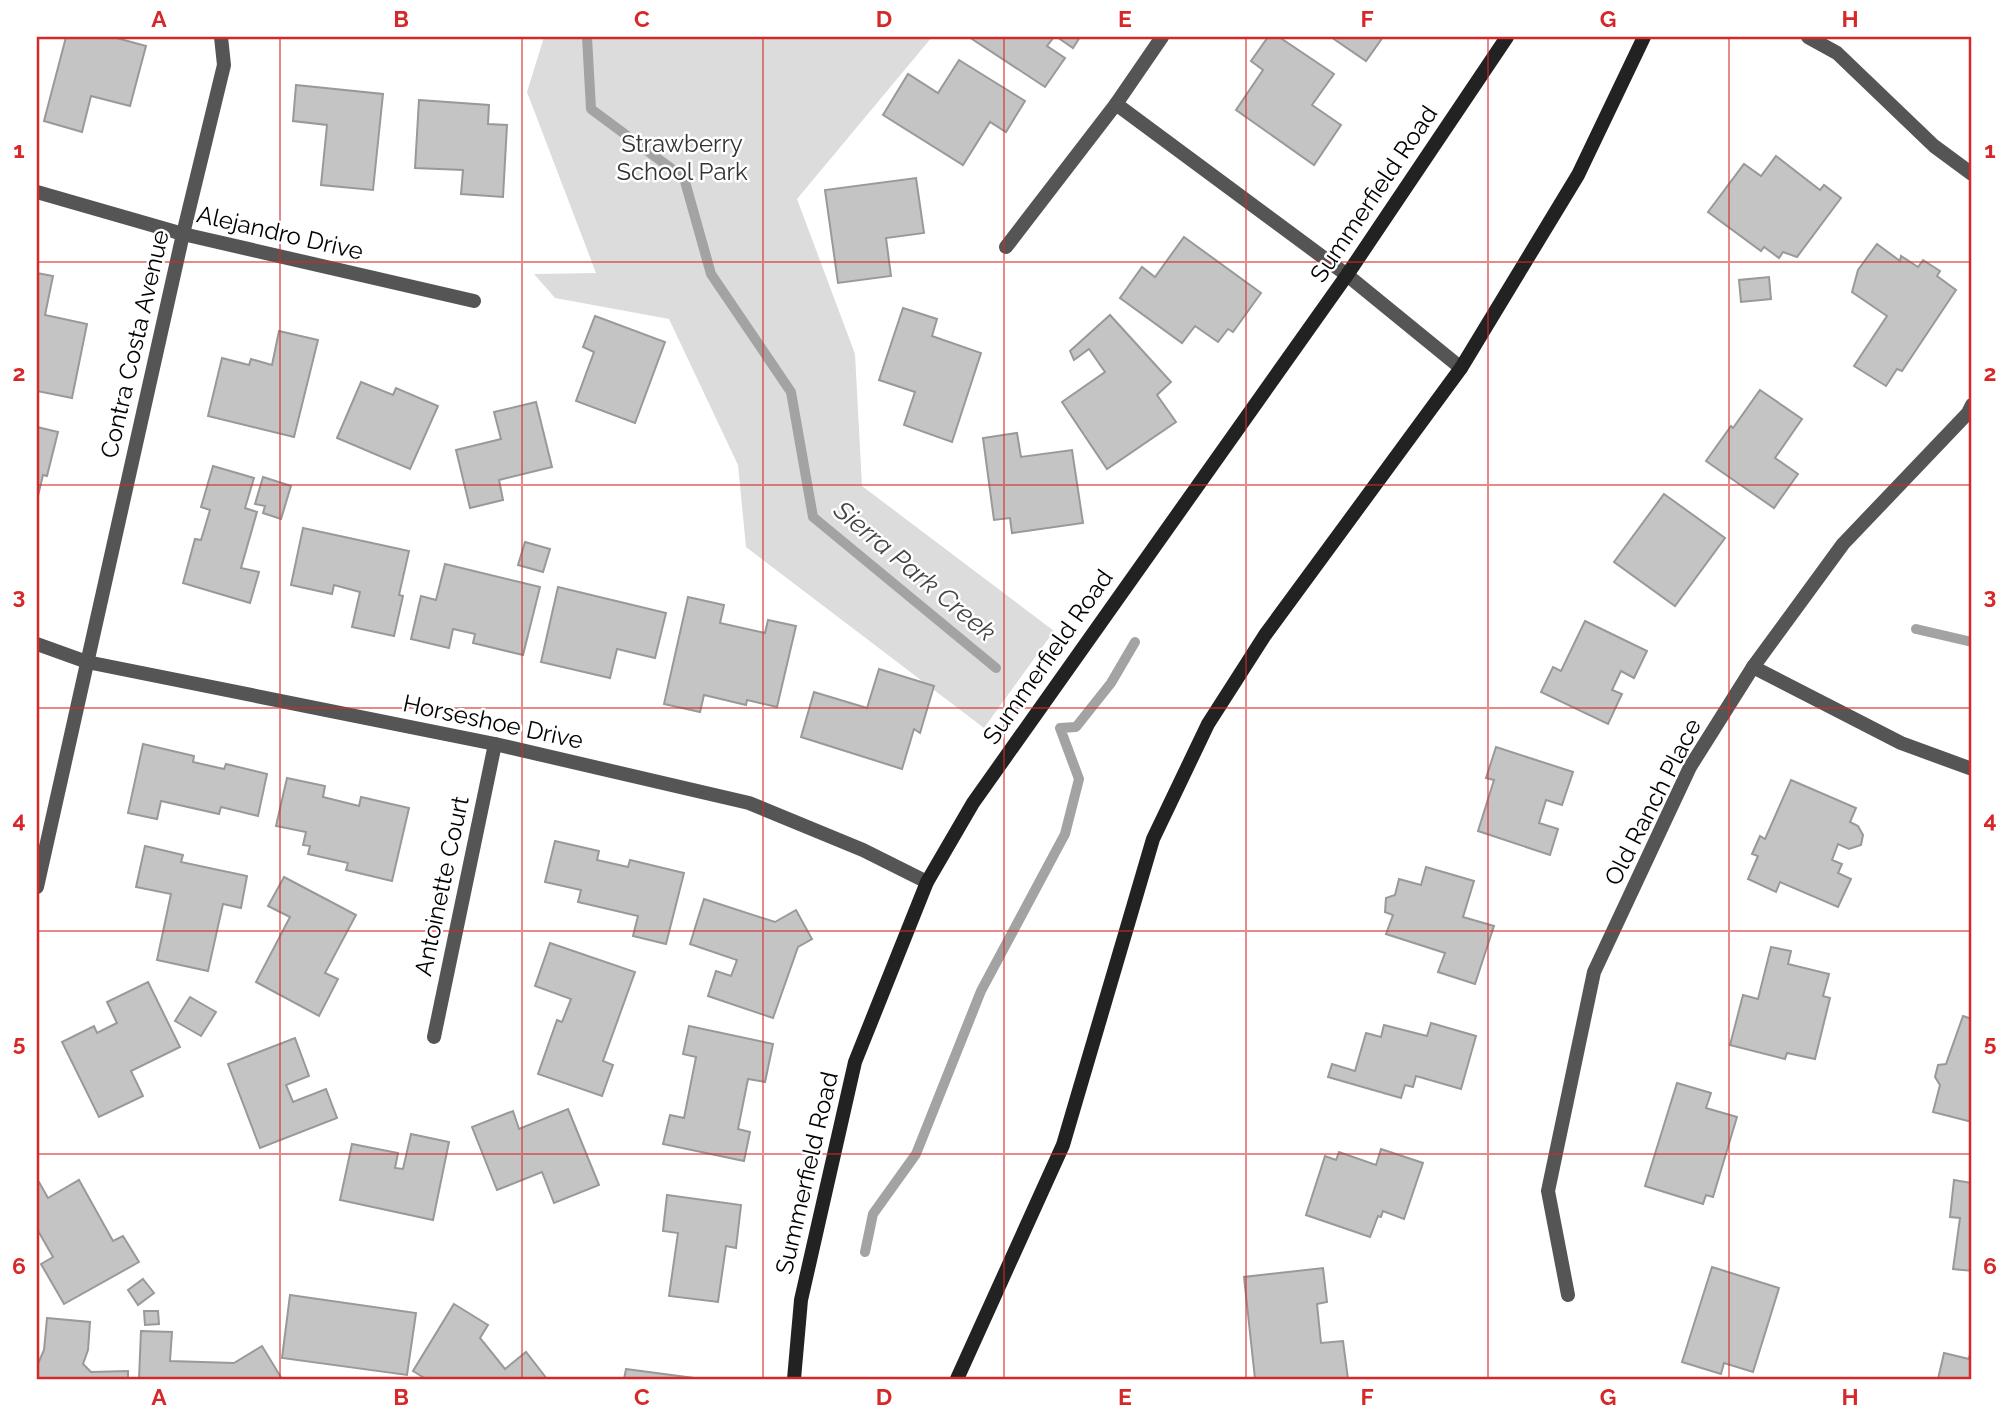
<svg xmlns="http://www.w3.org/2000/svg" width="2009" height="1416" font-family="Raleway,sans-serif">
  <rect width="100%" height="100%" fill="#fff"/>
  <polygon fill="#dcdcdc" points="544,37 932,37 797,199 855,354 862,486 1054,631 984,728 746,547 738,465 669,319 555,298 534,274 596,273 527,92"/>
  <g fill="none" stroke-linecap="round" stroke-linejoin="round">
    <g stroke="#a3a3a3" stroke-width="10">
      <polyline points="587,37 591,109 684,178 711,274 791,392 813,517 996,668"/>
      <polyline points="1916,629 1972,642"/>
      <polyline points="865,1252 873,1214 916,1154 981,991 1065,834 1079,779 1060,728 1076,727 1111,683 1135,642"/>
    </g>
  </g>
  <g fill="#c4c4c4" stroke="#999" stroke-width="2">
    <polygon points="66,37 113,37 146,46 130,106 91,96 82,132 44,121"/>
    <polygon points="969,37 1054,37 1047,46 1065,58 1045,87"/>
    <polygon points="1057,37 1080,37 1073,48"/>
    <polygon points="1268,37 1279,37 1334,74 1312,105 1341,125 1314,165 1236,110 1263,70 1251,61"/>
    <polygon points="1331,37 1383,37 1366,61"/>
    <polygon points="959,60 1025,101 1006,132 990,122 963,165 883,115 908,74 938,93"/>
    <polygon points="296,85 383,94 373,190 321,185 327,125 293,121"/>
    <polygon points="419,100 489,105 488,124 507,125 503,197 461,194 463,170 415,168"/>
    <polygon points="1776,156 1820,190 1824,185 1841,198 1797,257 1783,252 1779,258 1764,247 1761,251 1708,212 1744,164 1761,176"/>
    <polygon points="916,178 924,233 886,238 891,276 838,283 825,190"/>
    <polygon points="1184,237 1261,293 1233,332 1228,329 1218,342 1195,326 1182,343 1120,298 1142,267 1155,277"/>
    <polygon points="1877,244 1900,261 1901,256 1918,267 1923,260 1940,271 1937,276 1956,290 1902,371 1897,369 1886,386 1854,366 1887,316 1852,292 1858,270"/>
    <polygon points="37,273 53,276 45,315 87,324 72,398 37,391"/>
    <polygon points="1769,277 1771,299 1741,302 1739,280"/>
    <polygon points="903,308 937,319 932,336 981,353 952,442 904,425 915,392 879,380"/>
    <polygon points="1110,315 1171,382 1157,395 1176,422 1107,469 1062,402 1105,372 1089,349 1074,360 1070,351"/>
    <polygon points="595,316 665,342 635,423 576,401 594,352 583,347"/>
    <polygon points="279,331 318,340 294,437 208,416 222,358 249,365 251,359 272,365"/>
    <polygon points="361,382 393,395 396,388 438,406 410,469 337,438"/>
    <polygon points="1760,390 1802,419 1775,458 1798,474 1774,508 1706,461 1731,426 1733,428"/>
    <polygon points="536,402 552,467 499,480 503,500 470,508 456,450 501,439 494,412"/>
    <polygon points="37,427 58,432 47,476 43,475 37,500"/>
    <polygon points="1017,433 1021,457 1072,450 1083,523 1012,533 1010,518 994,520 983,438"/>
    <polygon points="213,466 254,478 245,508 257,512 241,568 259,572 250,603 183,583 195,539 201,540 210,510 201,507"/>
    <polygon points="263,477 291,486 281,519 263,513 265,506 255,504"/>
    <polygon points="1664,494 1725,538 1675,606 1614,562"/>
    <polygon points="303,528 409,551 399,595 403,596 394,636 352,627 360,592 334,585 332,594 291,585"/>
    <polygon points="525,542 550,549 543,572 518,565"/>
    <polygon points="445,564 540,587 523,655 473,643 475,634 453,629 449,648 411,639 421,596 436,600"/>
    <polygon points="558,587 666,613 655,658 617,649 610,678 541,662"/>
    <polygon points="688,597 724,605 720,623 765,633 768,620 796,626 777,707 747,700 746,705 704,695 700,712 664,704"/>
    <polygon points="1585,621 1647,651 1634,678 1621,671 1612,690 1622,694 1608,724 1541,692 1553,667 1561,671"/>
    <polygon points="879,669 934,686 920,733 914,729 902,769 801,737 814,692 867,708"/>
    <polygon points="143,744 194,756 193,762 224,769 226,764 267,774 258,816 221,807 219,814 161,801 157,819 128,813"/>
    <polygon points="1496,747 1573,772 1562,805 1546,800 1539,823 1558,829 1550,855 1478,831 1494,780 1486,778"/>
    <polygon points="287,778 325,786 323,797 359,806 361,797 409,808 392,881 346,870 348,863 308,854 310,846 303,845 306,832 276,826"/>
    <polygon points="1791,780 1856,808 1850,822 1858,826 1863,835 1861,845 1849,849 1838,844 1832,860 1842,864 1838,873 1851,879 1838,907 1780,882 1776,892 1748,879 1758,856 1752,854 1760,836 1765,839"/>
    <polygon points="555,841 599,851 597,860 628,867 630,860 684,873 666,944 633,936 638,916 578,902 581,890 545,882"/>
    <polygon points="145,846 183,855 181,862 247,876 241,908 223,904 208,971 157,960 171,894 136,887"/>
    <polygon points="1426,867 1474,881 1463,917 1494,926 1475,984 1438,972 1445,953 1386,934 1393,915 1385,912 1386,898 1395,895 1399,879 1421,885"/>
    <polygon points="284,877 356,915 325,973 338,979 319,1016 256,982 290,917 268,906"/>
    <polygon points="704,899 775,922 796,910 812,939 798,947 773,1018 708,996 716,971 731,976 737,960 690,944"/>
    <polygon points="550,943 635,972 603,1061 613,1065 602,1096 538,1074 557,1020 562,1022 571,999 535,986"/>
    <polygon points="1771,947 1791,951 1788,964 1829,974 1823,996 1830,998 1815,1059 1787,1053 1785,1059 1730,1045 1743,995 1758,999"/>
    <polygon points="148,982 180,1047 131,1071 143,1096 99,1117 62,1042 94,1026 97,1033 117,1023 107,1002"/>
    <polygon points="190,997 216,1012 201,1036 175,1021"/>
    <polygon points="1963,1016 1972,1019 1972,1122 1933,1112 1940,1085 1935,1077 1938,1065 1946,1064"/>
    <polygon points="1431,1023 1476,1036 1461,1089 1416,1076 1413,1087 1405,1085 1401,1098 1328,1077 1332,1064 1355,1071 1366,1033 1381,1037 1384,1025 1427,1036"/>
    <polygon points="689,1026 773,1044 765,1082 748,1079 738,1129 750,1132 744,1161 663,1144 670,1115 684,1118 696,1057 683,1054"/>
    <polygon points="295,1038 309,1076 286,1085 293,1102 326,1089 337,1118 260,1148 228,1064"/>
    <polygon points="1677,1083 1711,1093 1706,1108 1737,1117 1713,1197 1706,1195 1703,1204 1645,1186"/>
    <polygon points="568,1109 599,1185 554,1203 542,1172 497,1190 472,1127 513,1111 519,1129"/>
    <polygon points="411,1134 449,1142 433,1220 340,1200 352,1144 398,1153 395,1168 403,1169"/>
    <polygon points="1381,1149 1423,1163 1404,1219 1383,1211 1381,1217 1378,1216 1370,1237 1306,1215 1325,1156 1336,1160 1339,1152 1376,1165"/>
    <polygon points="79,1180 113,1241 123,1236 139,1262 64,1304 41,1264 53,1257 37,1229 37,1183 39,1182 48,1198"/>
    <polygon points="1954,1180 1972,1183 1972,1271 1953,1269 1960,1218 1950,1217"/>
    <polygon points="667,1195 741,1205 736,1248 726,1246 718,1302 669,1296 678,1233 663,1231"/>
    <polygon points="1712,1267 1779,1288 1753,1372 1724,1363 1721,1374 1682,1362"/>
    <polygon points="1323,1268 1327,1302 1317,1304 1321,1343 1343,1341 1348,1379 1255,1379 1244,1277"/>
    <polygon points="143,1279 154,1293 138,1305 128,1290"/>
    <polygon points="290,1295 416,1313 407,1375 282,1358"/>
    <polygon points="454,1304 488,1325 480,1338 505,1369 526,1352 547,1379 426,1379 413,1371"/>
    <polygon points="144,1311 158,1311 159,1324 145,1325"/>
    <polygon points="47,1318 90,1322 88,1350 83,1364 91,1372 128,1371 128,1379 37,1379 37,1366 44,1350"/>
    <polygon points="141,1331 172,1332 170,1361 234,1363 262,1346 282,1379 139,1379"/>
    <polygon points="1971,1349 1972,1379 1938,1379 1944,1353 1969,1359"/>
    <polygon points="626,1369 702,1379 624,1379"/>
  </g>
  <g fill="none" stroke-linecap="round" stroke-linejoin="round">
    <polyline stroke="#555" stroke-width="14" points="1116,104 1347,275 1461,368"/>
    <g stroke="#555" stroke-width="14">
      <polyline points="1808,37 1837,53 1934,146 1972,174"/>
      <polyline points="37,192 183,234 474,301"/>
      <polyline points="1006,247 1116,104 1162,37"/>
      <polyline points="37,644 87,662 495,744 749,803 863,850 927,882"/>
      <polyline points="1753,667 1901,743 1972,769"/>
      <polyline points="37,887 183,234 224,65 221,37"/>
      <polyline points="434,1037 495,744"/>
      <polyline points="1568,1295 1548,1191 1594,972 1690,767 1753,667 1843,544 1968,413 1972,405"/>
    </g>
    <g stroke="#222" stroke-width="14">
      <polyline points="794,1379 801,1300 855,1062 927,882 973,803 1347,275 1507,37"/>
      <polyline points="957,1379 1063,1145 1153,839 1208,724 1265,635 1461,368 1578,175 1644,37"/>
    </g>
  </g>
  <path fill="none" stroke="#d62828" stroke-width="2" stroke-opacity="0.55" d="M 280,37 L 280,1379M 522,37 L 522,1379M 763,37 L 763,1379M 1004,37 L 1004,1379M 1246,37 L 1246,1379M 1488,37 L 1488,1379M 1729,37 L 1729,1379M 37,262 L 1972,262M 37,485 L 1972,485M 37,708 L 1972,708M 37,931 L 1972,931M 37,1154 L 1972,1154"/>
  <g text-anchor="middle" stroke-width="5" stroke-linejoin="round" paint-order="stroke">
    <g font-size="24" fill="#333" stroke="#fff">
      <text x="682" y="152">Strawberry<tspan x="682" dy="28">School Park</tspan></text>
    </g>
    <g font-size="24" fill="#000" stroke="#fff">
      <text transform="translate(1374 194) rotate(-56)" y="8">Summerfield Road</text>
      <text transform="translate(280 233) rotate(13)" y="8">Alejandro Drive</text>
      <text transform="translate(135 344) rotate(-77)" y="8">Contra Costa Avenue</text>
      <text transform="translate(1048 657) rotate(-55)" y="8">Summerfield Road</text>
      <text transform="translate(493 722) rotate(12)" y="8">Horseshoe Drive</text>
      <text transform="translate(1653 802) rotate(-63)" y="8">Old Ranch Place</text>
      <text transform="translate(442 886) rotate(-78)" y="8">Antoinette Court</text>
      <text transform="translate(807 1173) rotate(-77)" y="8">Summerfield Road</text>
    </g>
    <g font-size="26" font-style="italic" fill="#444" stroke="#fff">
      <text transform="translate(915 571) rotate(40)" y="9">Sierra Park Creek</text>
    </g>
  </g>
  <rect width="2009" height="1416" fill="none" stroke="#ffffff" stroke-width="77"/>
  <rect x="38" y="38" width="1932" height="1340" fill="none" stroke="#d62828" stroke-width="2.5"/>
  <g font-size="23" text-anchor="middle" font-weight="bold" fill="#d62828">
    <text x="159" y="27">A</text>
    <text x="401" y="27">B</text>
    <text x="642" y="27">C</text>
    <text x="884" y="27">D</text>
    <text x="1125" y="27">E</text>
    <text x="1367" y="27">F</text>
    <text x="1608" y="27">G</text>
    <text x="1850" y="27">H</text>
    <text x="19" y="158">1</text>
    <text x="1990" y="158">1</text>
    <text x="19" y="381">2</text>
    <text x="1990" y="381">2</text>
    <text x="19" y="604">3</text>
    <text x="1990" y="604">3</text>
    <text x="19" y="828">4</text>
    <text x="1990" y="828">4</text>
    <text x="19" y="1051">5</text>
    <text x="1990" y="1051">5</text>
    <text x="19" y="1274">6</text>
    <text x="1990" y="1274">6</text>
    <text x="159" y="1405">A</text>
    <text x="401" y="1405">B</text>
    <text x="642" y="1405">C</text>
    <text x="884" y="1405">D</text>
    <text x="1125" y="1405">E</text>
    <text x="1367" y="1405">F</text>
    <text x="1608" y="1405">G</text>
    <text x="1850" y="1405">H</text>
  </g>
</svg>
